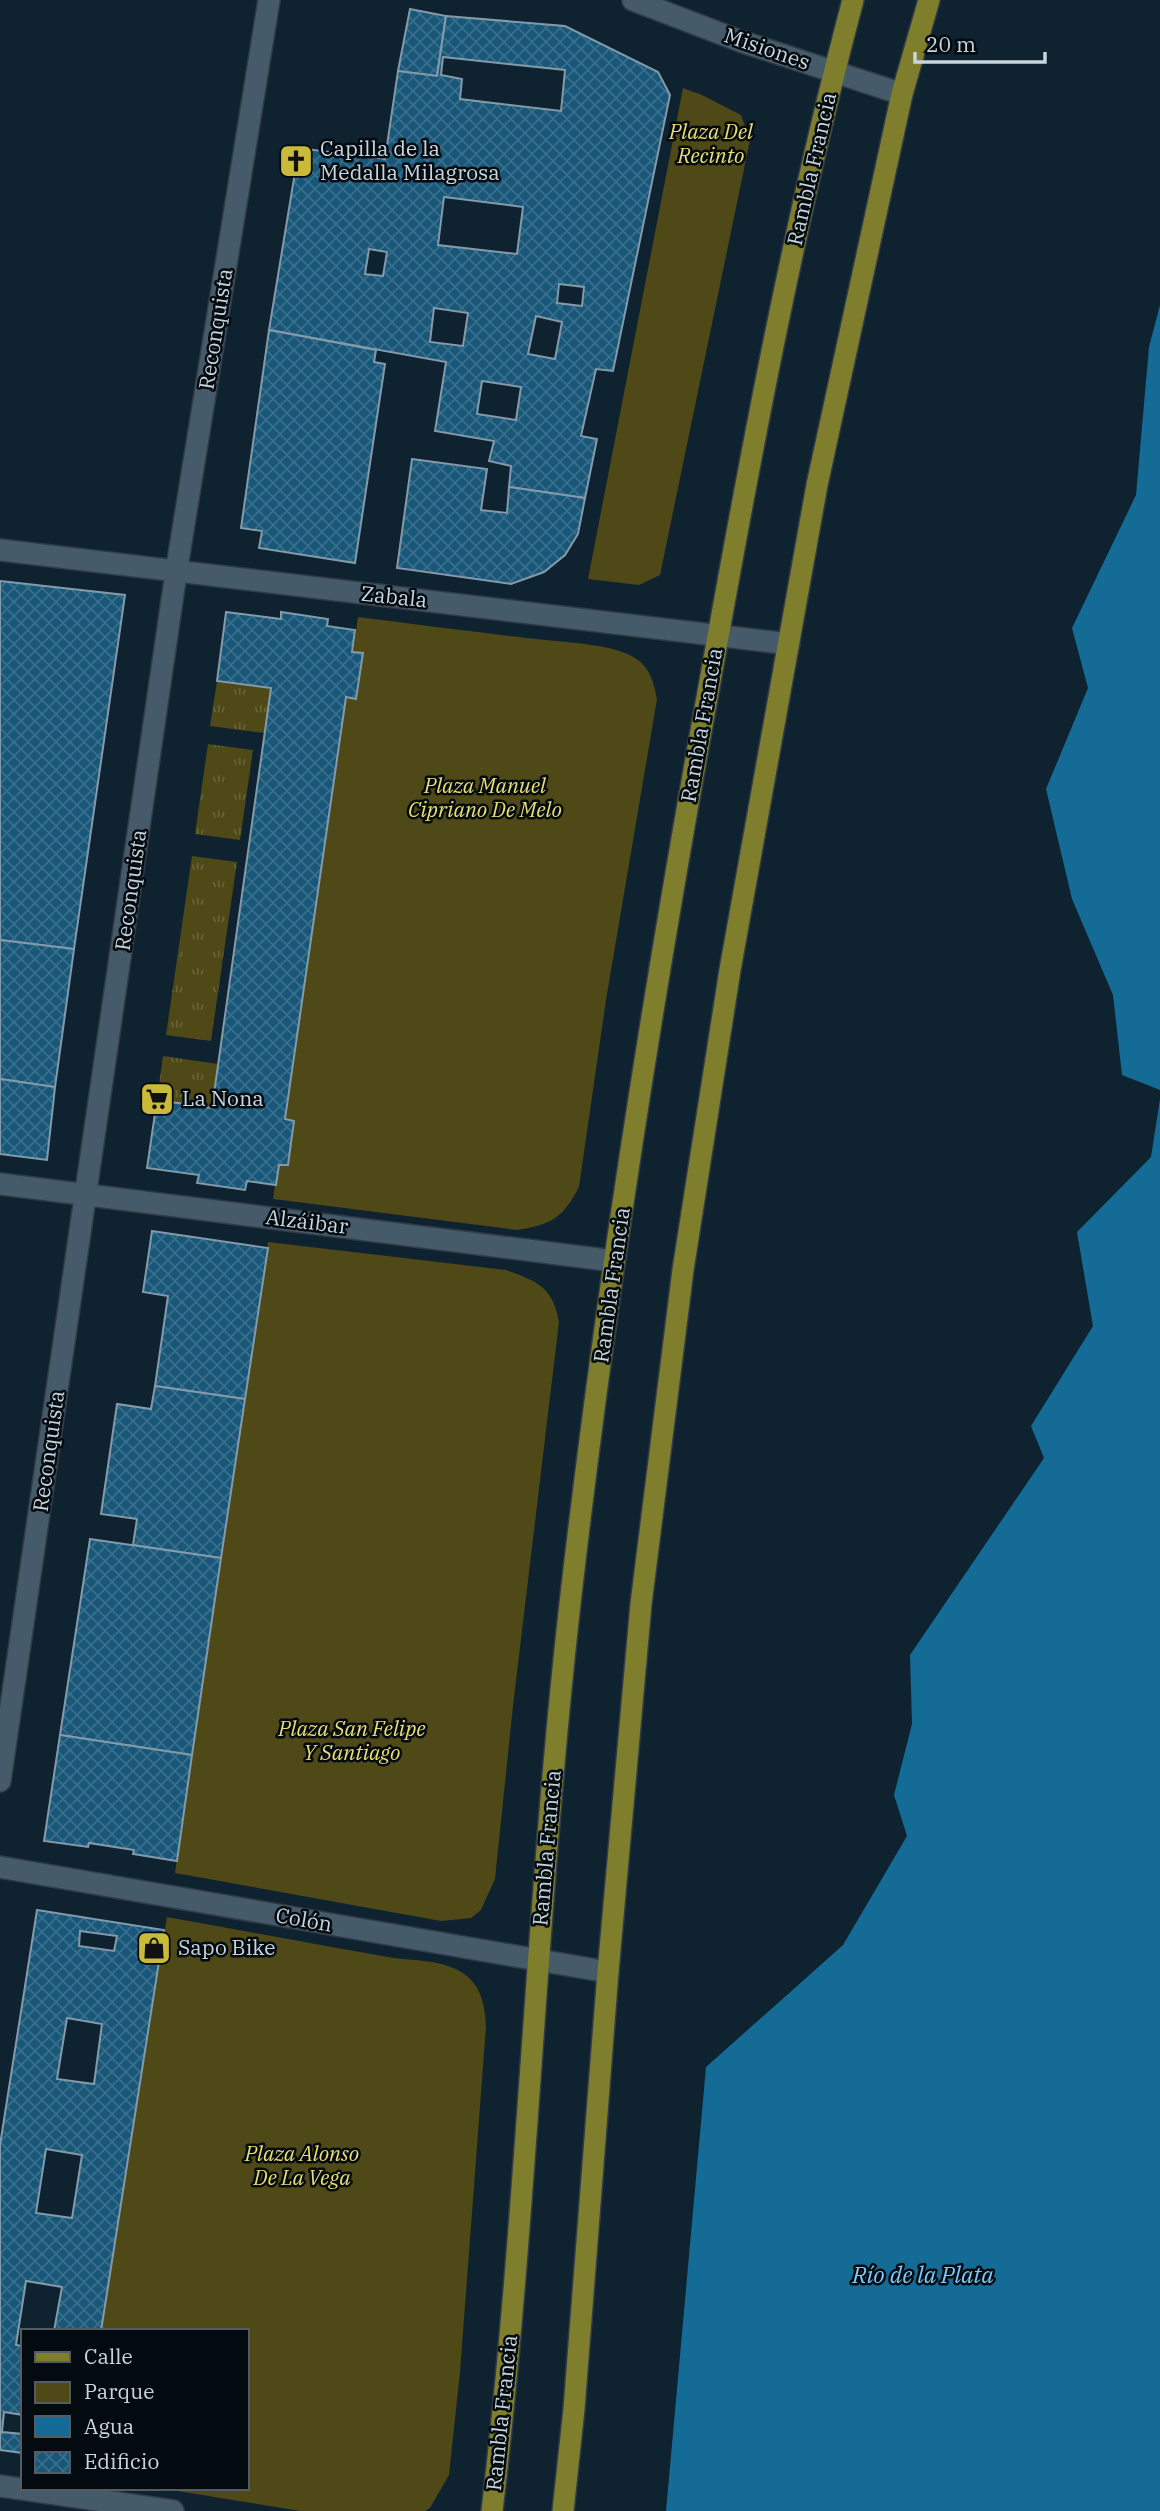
<svg xmlns="http://www.w3.org/2000/svg" width="1160" height="2511" font-family="'IBM Plex Serif',serif">
  <defs>
    <pattern id="grass-tufts" width="24" height="20" patternUnits="userSpaceOnUse" patternTransform="scale(1.75)"><rect width="24" height="20" fill="#4f4817"/><path d="M3 7l-1-3M5 7V3M7 7l1-3M15 17l-1-3M17 17v-4M19 17l1-3" fill="none" stroke="#676238"/></pattern>
    <pattern id="building-cross-hatch" width="8" height="8" patternUnits="userSpaceOnUse" patternTransform="scale(1.75)"><rect width="8" height="8" fill="#195779"/><path d="M0 0l8 8M0 8l8-8" fill="none" stroke="#396e8c"/></pattern>
  </defs>
  <rect width="100%" height="100%" fill="#0e222f"/>
  <g fill="url(#grass-tufts)">
    <polygon points="217,681 271,688 264,733 210,726"/>
    <polygon points="208,744 253,750 240,840 195,834"/>
    <polygon points="192,856 237,862 211,1041 166,1035"/>
    <polygon points="163,1056 218,1064 212,1108 157,1100"/>
  </g>
  <g fill="#4f4817">
    <polygon points="683,88 702,95 741,115 750,140 660,575 639,585 588,579"/>
    <path d="M 358,617 C 421,625 483,633 546,640 C 571,643 613,644 635,658 C 650,667 654,683 657,699 L 606,1000 L 579,1187 C 563,1218 551,1225 517,1230 L 273,1199 Z"/>
    <path d="M 268,1242 L 506,1270 C 537,1281 553,1287 559,1322 L 513,1706 L 495,1879 L 481,1910 L 471,1918 L 441,1921 L 175,1873 Z"/>
    <path d="M 167,1917 C 240,1930 314,1944 388,1957 C 411,1961 440,1959 461,1972 C 481,1984 485,2004 486,2027 L 460,2372 L 449,2475 L 430,2508 L 425,2511 L 300,2511 L 159,2488 L 247,2488 L 247,2331 L 101,2331 Z"/>
  </g>
  <g fill="#146b96">
    <polygon points="1160,305 1160,1090 1122,1075 1113,995 1072,899 1046,789 1088,688 1072,628 1136,495 1149,347"/>
    <polygon points="1160,1099 1160,2511 666,2511 706,2067 843,1945 907,1836 894,1795 912,1724 910,1655 1044,1458 1031,1426 1093,1326 1077,1232 1151,1157"/>
  </g>
  <g fill="url(#building-cross-hatch)" stroke="#829aaa" stroke-width="2" fill-rule="evenodd">
    <polygon points="410,9 446,16 437,76 398,71"/>
    <path d="M 446,16 L 565,26 L 658,72 L 670,95 L 613,371 L 596,369 L 581,436 L 597,439 L 585,498 L 509,487 L 511,466 L 489,461 L 494,441 L 435,431 L 446,362 L 269,330 L 299,148 L 385,159 L 398,71 L 437,76 ZM 443,57 L 565,70 L 561,111 L 460,99 L 462,79 L 441,75 ZM 444,197 L 523,207 L 517,254 L 438,245 ZM 369,249 L 387,252 L 383,276 L 365,274 ZM 559,284 L 584,287 L 582,306 L 557,303 ZM 434,308 L 468,313 L 463,346 L 430,342 ZM 536,316 L 562,322 L 555,359 L 528,354 ZM 482,381 L 521,387 L 516,420 L 477,414 Z"/>
    <polygon points="269,330 376,350 374,362 385,364 355,563 259,548 262,531 241,528"/>
    <polygon points="412,459 487,469 481,510 507,513 509,487 585,498 578,534 565,555 544,572 511,584 397,568"/>
    <polygon points="0,581 125,595 74,949 0,940"/>
    <polygon points="226,612 281,619 281,612 328,619 327,626 355,630 352,652 363,653 356,699 346,697 285,1119 294,1121 288,1165 279,1165 276,1185 247,1181 245,1190 197,1183 199,1175 147,1168 157,1100 212,1108 271,688 217,681"/>
    <polygon points="0,940 74,949 55,1087 0,1079"/>
    <polygon points="0,1079 55,1087 47,1160 0,1154"/>
    <polygon points="152,1231 268,1248 245,1399 155,1386 168,1296 143,1292"/>
    <polygon points="155,1386 245,1399 221,1558 133,1545 137,1519 101,1514 117,1404 151,1409"/>
    <polygon points="90,1539 221,1558 192,1755 60,1735"/>
    <polygon points="60,1735 192,1755 177,1861 133,1854 134,1850 89,1843 88,1847 44,1841"/>
    <path d="M 37,1910 L 164,1930 L 101,2331 L 54,2331 L 62,2287 L 26,2281 L 16,2345 L 23,2346 L 23,2415 L 4,2412 L 2,2432 L 23,2434 L 23,2453 L 0,2450 L 0,2145 ZM 80,1931 L 117,1936 L 114,1951 L 79,1946 ZM 67,2018 L 102,2024 L 94,2084 L 57,2079 ZM 46,2149 L 82,2155 L 72,2218 L 36,2213 Z"/>
  </g>
  <g fill="none" stroke-linecap="round" stroke-linejoin="round">
    <g stroke="#303b47" stroke-width="24">
      <g id="minor">
        <polyline points="633,0 740,41 902,94"/>
        <polyline points="0,550 789,644"/>
        <polyline points="0,1184 614,1261"/>
        <polyline points="0,1781 176,573 269,0"/>
        <polyline points="0,1867 608,1972"/>
        <polyline points="0,2486 173,2511"/>
      </g>
    </g>
    <g stroke="#303b47" stroke-width="24">
      <g id="major">
        <path d="M 492,2511 C 528,2207 536,1900 571,1595 C 606,1291 654,988 709,687 C 750,457 793,226 853,0"/>
        <polyline points="563,2511 574,2409 608,1972 641,1604 683,1270 730,970 817,485 902,94 929,0"/>
      </g>
    </g>
    <use href="#minor" stroke="#455b69" stroke-width="21"/>
    <use href="#major" stroke="#7e7e2c" stroke-width="21"/>
  </g>
  <defs>
    <g id="church-square" transform="scale(1.75)"><rect x="-9" y="-9" width="18" height="18" rx="4" fill="#caba3a" stroke="#040b10"/><path d="M-1.2-6h2.4v3.5h3.3v2.4h-3.3V6h-2.4V-.1h-3.3v-2.4h3.3Z" fill="#111"/></g>
    <g id="supermarket-square" transform="scale(1.75)"><rect x="-9" y="-9" width="18" height="18" rx="4" fill="#caba3a" stroke="#040b10"/><path d="M-6-5.5h2.5l.6 2H6L4.5 2H-2.5L-4.4-4H-6ZM-1.5 3.2a1.3 1.3 0 1 0 .1 0ZM3 3.2a1.3 1.3 0 1 0 .1 0Z" fill="#111"/></g>
    <g id="shop-square" transform="scale(1.75)"><rect x="-9" y="-9" width="18" height="18" rx="4" fill="#caba3a" stroke="#040b10"/><path d="M-5-2.5h2.3a2.7 3.5 0 0 1 5.4 0H5L5.5 6h-11ZM-1.5-2.5h3a1.5 2.3 0 0 0-3 0Z" fill="#111"/></g>
  </defs>
  <g fill-rule="evenodd">
    <use href="#church-square" x="296" y="161"/>
    <use href="#supermarket-square" x="157" y="1099"/>
    <use href="#shop-square" x="154" y="1948"/>
  </g>
  <g text-anchor="middle" stroke-width="5" stroke-linejoin="round" paint-order="stroke">
    <g font-size="21" fill="#c8d5dd" stroke="#040b10">
      <text transform="translate(767 49) rotate(19)" y="7">Misiones</text>
      <text transform="translate(812 169) rotate(-77)" y="7">Rambla Francia</text>
      <text transform="translate(216 329) rotate(-81)" y="7">Reconquista</text>
      <text transform="translate(394 597) rotate(6)" y="7">Zabala</text>
      <text transform="translate(702 725) rotate(-80)" y="7">Rambla Francia</text>
      <text transform="translate(131 890) rotate(-82)" y="7">Reconquista</text>
      <text transform="translate(307 1222) rotate(7)" y="7">Alzáibar</text>
      <text transform="translate(612 1285) rotate(-82)" y="7">Rambla Francia</text>
      <text transform="translate(49 1451) rotate(-82)" y="7">Reconquista</text>
      <text transform="translate(547 1848) rotate(-85)" y="7">Rambla Francia</text>
      <text transform="translate(304 1920) rotate(10)" y="7">Colón</text>
      <text transform="translate(502 2413) rotate(-84)" y="7">Rambla Francia</text>
    </g>
    <g font-size="21" font-style="italic" fill="#eddf70" stroke="#040b10">
      <text x="711" y="139">Plaza Del<tspan x="711" dy="24">Recinto</tspan></text>
      <text x="485" y="793">Plaza Manuel<tspan x="485" dy="24">Cipriano De Melo</tspan></text>
      <text x="352" y="1736">Plaza San Felipe<tspan x="352" dy="24">Y Santiago</tspan></text>
      <text x="302" y="2161">Plaza Alonso<tspan x="302" dy="24">De La Vega</tspan></text>
    </g>
    <g font-size="21" fill="#c8d5dd" stroke="#040b10" text-anchor="start">
      <text x="320" y="156">Capilla de la<tspan x="320" dy="24">Medalla Milagrosa</tspan></text>
      <text x="182" y="1106">La Nona</text>
      <text x="178" y="1955">Sapo Bike</text>
    </g>
    <g font-size="23" font-style="italic" fill="#7acafc" stroke="#040b10">
      <text x="923" y="2283">Río de la Plata</text>
    </g>
  </g>
  <rect x="21" y="2329" width="228" height="161" fill="#040b10" stroke="#525c62" stroke-width="2"/>
  <rect x="35" y="2352" width="35" height="10" fill="#7e7e2c" stroke="#525c62" stroke-width="2"/>
  <text x="84" y="2364" font-size="21" fill="#c8d5dd">Calle</text>
  <rect x="35" y="2382" width="35" height="21" fill="#4f4817" stroke="#525c62" stroke-width="2"/>
  <text x="84" y="2399" font-size="21" fill="#c8d5dd">Parque</text>
  <rect x="35" y="2416" width="35" height="21" fill="#146b96" stroke="#525c62" stroke-width="2"/>
  <text x="84" y="2434" font-size="21" fill="#c8d5dd">Agua</text>
  <rect x="35" y="2452" width="35" height="21" fill="url(#building-cross-hatch)" stroke="#525c62" stroke-width="2"/>
  <text x="84" y="2469" font-size="21" fill="#c8d5dd">Edificio</text>
  <path d="M915 52v10h130v-10" fill="none" stroke="#c8d5dd" stroke-width="3.5"/>
  <text x="926" y="52" font-size="21" fill="#c8d5dd" stroke="#040b10" stroke-width="5" paint-order="stroke">20 m</text>
</svg>
